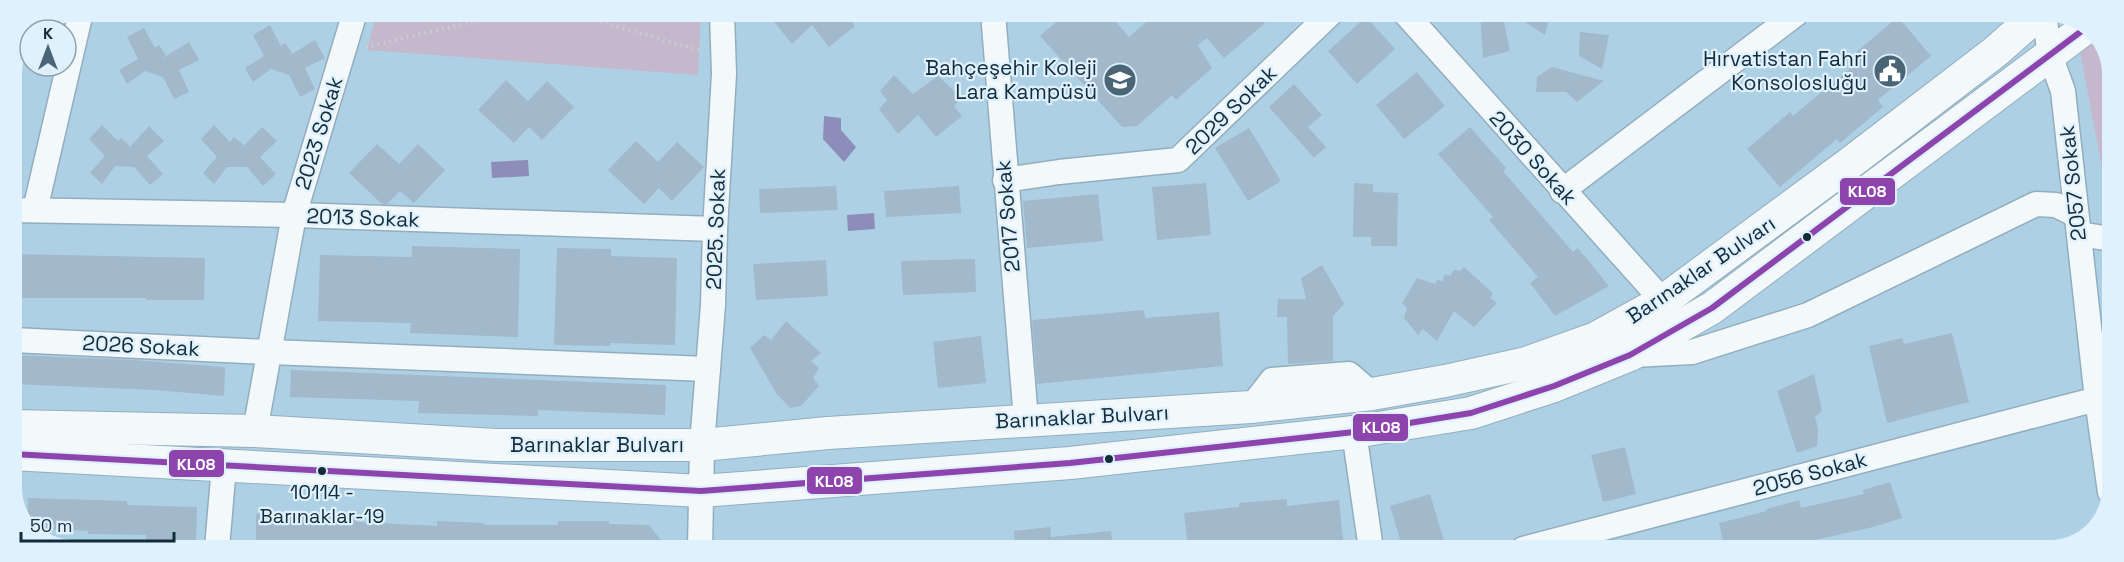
<svg xmlns="http://www.w3.org/2000/svg" width="2124" height="562" font-family="'Space Grotesk',sans-serif">
  <rect width="100%" height="100%" fill="#aed0e5"/>
  <g fill="#c5b8cc">
    <polygon points="377,12 701,13 698,75 367,50"/>
    <polygon points="2100,41 2112,70 2111,216 2080,51"/>
  </g>
  <g fill="#8c8db8">
    <polygon points="824,116 841,118 841,130 856,147 844,162 823,139"/>
    <polygon points="528,160 529,176 492,178 491,162"/>
    <polygon points="874,213 875,229 848,231 847,215"/>
  </g>
  <g fill="#a2b8cb">
    <polygon points="767,13 845,13 855,26 829,47 812,25 792,44"/>
    <polygon points="1067,13 1108,13 1129,37 1156,13 1255,13 1265,23 1224,58 1207,38 1198,45 1212,68 1176,100 1172,95 1137,126 1122,127 1040,36"/>
    <polygon points="1480,13 1502,13 1510,51 1483,58"/>
    <polygon points="1510,13 1550,14 1545,35"/>
    <polygon points="1366,17 1395,49 1357,84 1328,51"/>
    <polygon points="1898,17 1931,56 1878,100 1883,107 1840,143 1837,139 1780,187 1747,149 1790,112 1793,116 1860,60 1855,53"/>
    <polygon points="270,25 281,46 285,43 292,53 287,57 315,40 325,58 305,68 315,89 300,97 289,75 271,69 253,82 245,68 264,56 253,35"/>
    <polygon points="144,28 155,48 159,45 166,55 161,59 189,42 199,60 179,70 189,92 174,99 163,77 145,71 127,84 119,70 138,59 127,37"/>
    <polygon points="1580,32 1609,35 1602,69 1579,56"/>
    <polygon points="1552,67 1604,81 1577,102 1566,92 1536,92 1537,77"/>
    <polygon points="1417,72 1445,106 1404,139 1376,105"/>
    <polygon points="894,75 913,94 938,76 962,98 954,106 962,116 936,137 918,115 898,134 879,109 887,100 880,91"/>
    <polygon points="506,80 528,101 547,81 574,107 542,140 529,127 514,143 478,110"/>
    <polygon points="1294,84 1322,115 1308,127 1326,147 1314,158 1269,107"/>
    <polygon points="102,125 118,141 121,138 130,146 127,150 149,126 164,141 147,156 163,174 150,185 134,167 115,166 102,184 90,173 105,156 89,139"/>
    <polygon points="214,125 230,142 234,137 244,145 240,150 262,127 277,141 260,157 276,174 263,186 247,167 227,167 214,184 203,173 217,157 201,139"/>
    <polygon points="1470,127 1506,168 1503,171 1573,252 1578,248 1609,286 1555,316 1530,283 1538,277 1489,220 1493,217 1438,154"/>
    <polygon points="1249,128 1281,181 1248,201 1215,148"/>
    <polygon points="636,141 658,162 677,142 704,167 672,201 659,188 644,204 608,170"/>
    <polygon points="377,144 399,164 418,144 445,170 414,203 400,191 387,204 382,204 349,173"/>
    <polygon points="1206,183 1211,235 1157,240 1152,187"/>
    <polygon points="1354,183 1373,184 1373,192 1398,193 1397,246 1371,246 1371,237 1353,237"/>
    <polygon points="836,186 838,210 760,213 759,189"/>
    <polygon points="959,186 961,213 886,217 884,191"/>
    <polygon points="1098,194 1103,241 1027,248 1023,201"/>
    <polygon points="412,246 520,249 518,337 410,333 411,323 318,321 320,255 412,257"/>
    <polygon points="557,248 611,249 611,256 677,258 675,345 610,343 610,346 554,345"/>
    <polygon points="12,254 205,258 204,300 146,300 146,298 12,298"/>
    <polygon points="975,259 976,292 903,295 901,261"/>
    <polygon points="826,260 828,296 756,300 753,264"/>
    <polygon points="1322,265 1344,304 1333,316 1333,361 1288,364 1287,317 1277,317 1278,299 1306,299 1301,278"/>
    <polygon points="1464,267 1493,293 1490,298 1497,303 1474,327 1454,311 1437,341 1423,329 1418,335 1404,318 1407,308 1402,303 1417,278 1435,284 1438,279 1442,282 1445,274 1450,276 1454,270 1460,271"/>
    <polygon points="1144,310 1145,318 1219,312 1223,366 1037,384 1032,320"/>
    <polygon points="786,321 821,353 811,361 819,368 813,378 819,386 801,406 790,408 776,393 750,348 764,335 771,340"/>
    <polygon points="1952,333 1969,402 1887,423 1869,346 1902,338 1904,344"/>
    <polygon points="981,336 986,383 938,388 933,342"/>
    <polygon points="12,355 133,360 225,367 224,396 155,390 12,384"/>
    <polygon points="291,370 666,385 665,415 538,410 538,416 418,413 419,401 290,397"/>
    <polygon points="1814,374 1822,411 1815,417 1818,428 1817,446 1797,453 1777,391"/>
    <polygon points="1625,447 1636,494 1603,502 1591,455"/>
    <polygon points="1890,482 1902,518 1873,527 1810,541 1813,550 1725,550 1719,523 1767,511 1767,509 1799,500 1801,508 1864,494 1863,490"/>
    <polygon points="1430,494 1445,544 1426,549 1403,549 1390,506"/>
    <polygon points="28,498 127,501 127,505 197,507 196,541 146,540 146,535 88,534 88,531 27,528"/>
    <polygon points="1287,499 1287,506 1339,500 1344,549 1188,549 1184,513 1239,507 1239,503"/>
    <polygon points="256,514 358,518 358,522 437,526 437,521 484,523 483,525 558,525 558,521 609,521 609,524 649,525 668,549 256,547"/>
    <polygon points="1050,527 1051,537 1111,531 1113,549 1015,549 1014,531"/>
  </g>
  <g fill="none" stroke-linecap="round" stroke-linejoin="round">
    <g stroke="#92aebe" stroke-width="27">
      <g id="minor">
        <polyline points="993,13 1026,420"/>
        <polyline points="1405,13 1663,301"/>
        <polyline points="2044,14 2050,55 2063,91 2097,399 2110,492"/>
        <polyline points="1005,180 1059,172 1178,160 1331,13"/>
        <polyline points="1562,191 1796,14"/>
        <polyline points="12,210 294,215 715,229"/>
        <polyline points="35,210 81,12"/>
        <polyline points="2079,234 2111,239"/>
        <polyline points="12,340 269,352 708,369"/>
        <polyline points="1633,355 1692,352 1808,315 2036,204 2056,205 2076,215"/>
        <polyline points="1251,407 1272,380 1349,374 1372,394"/>
        <polyline points="255,431 294,215 355,12"/>
        <polyline points="1354,432 1371,549"/>
        <polyline points="217,548 224,466"/>
        <polyline points="700,549 702,445 713,305 715,229 724,74 722,13"/>
        <polyline points="1523,549 2097,399"/>
      </g>
    </g>
    <g stroke="#92aebe" stroke-width="34">
      <g id="major">
        <polyline points="12,426 255,431 496,445 702,445 828,433 1251,407 1372,394 1445,381 1526,363 1596,338 1663,301 1850,163 1995,52 2038,14"/>
        <polyline points="12,454 701,491 1070,463 1354,432 1471,413 1554,386 1630,355 1712,308 2087,27"/>
      </g>
    </g>
    <g stroke="#c5d0d7" stroke-width="4" stroke-dasharray="1.5 4.5" stroke-linecap="butt">
      <polyline points="571,13 702,51"/>
      <polyline points="366,47 476,21 494,19 499,12"/>
    </g>
    <use href="#minor" stroke="#f3f8fb" stroke-width="24"/>
    <use href="#major" stroke="#f3f8fb" stroke-width="32"/>
    <g stroke="#dff1fc" stroke-width="10">
      <polyline id="bus-1" points="12,454 701,491 1070,463 1354,432 1471,413 1554,386 1630,355 1712,308 2087,27"/>
    </g>
    <use href="#bus-1" stroke="#8e44ad" stroke-width="6"/>
  </g>
  <defs>
    <g id="civic-disc" transform="scale(1.725)"><circle r="9.5" fill="#496576" stroke="#dff1fc"/><path d="M-.6-6.5H3V-4.5H.6V-3L4-1V1h2V6H-6V1h2V-1L-.6-3ZM-1.2 2.5V6h2.4V2.5Z" fill="#fff"/></g>
    <g id="school-disc" transform="scale(1.725)"><circle r="9.5" fill="#496576" stroke="#dff1fc"/><path d="M0-5L7-2L0 1L-7-2ZM-4 1L0 2.5L4 1V4Q0 6-4 4Z" fill="#fff"/></g>
  </defs>
  <g fill-rule="evenodd">
    <use href="#civic-disc" x="1890" y="71"/>
    <use href="#school-disc" x="1120" y="80"/>
  </g>
  <g fill="#132c3a" stroke="#dff1fc" stroke-width="2">
    <circle cx="1807" cy="237" r="5"/>
    <circle cx="1109" cy="459" r="5"/>
    <circle cx="322" cy="471" r="5"/>
  </g>
  <g text-anchor="middle" stroke-width="4.5" stroke-linejoin="round" paint-order="stroke">
    <g font-size="20" fill="#132c3a" stroke="#dff1fc">
      <text x="322" y="499">10114 -<tspan x="322" dy="24">Barınaklar-19</tspan></text>
    </g>
    <g font-size="21" fill="#132c3a" stroke="#dff1fc" text-anchor="end">
      <text x="1867" y="66">Hırvatistan Fahri<tspan x="1867" dy="24">Konsolosluğu</tspan></text>
      <text x="1097" y="75">Bahçeşehir Koleji<tspan x="1097" dy="24">Lara Kampüsü</tspan></text>
    </g>
    <g font-size="21" fill="#132c3a" stroke="#dff1fc">
      <text transform="translate(1231 110) rotate(-44)" y="7">2029 Sokak</text>
      <text transform="translate(319 133) rotate(-73)" y="7">2023 Sokak</text>
      <text transform="translate(1533 158) rotate(48)" y="7">2030 Sokak</text>
      <text transform="translate(2073 183) rotate(-96)" y="7">2057 Sokak</text>
      <text transform="translate(1008 216) rotate(-95)" y="7">2017 Sokak</text>
      <text transform="translate(363 218) rotate(2)" y="7">2013 Sokak</text>
      <text transform="translate(716 229) rotate(-88)" y="7">2025. Sokak</text>
      <text transform="translate(1701 270) rotate(-34)" y="7">Barınaklar Bulvarı</text>
      <text transform="translate(141 346) rotate(3)" y="7">2026 Sokak</text>
      <text transform="translate(1082 417) rotate(-3)" y="7">Barınaklar Bulvarı</text>
      <text x="597" y="452">Barınaklar Bulvarı</text>
      <text transform="translate(1810 474) rotate(-15)" y="7">2056 Sokak</text>
    </g>
  </g>
  <path d="M0 0H2124V562H0ZM74 22H2050A52 52 0 0 1 2102 74V488A52 52 0 0 1 2050 540H74A52 52 0 0 1 22 488V74A52 52 0 0 1 74 22Z" fill="#dff1fc" fill-rule="evenodd"/>
  <g stroke="#dff1fc" stroke-width="2">
    <rect x="1839" y="177" width="57" height="29" rx="6" fill="#8e44ad"/>
    <rect x="1352" y="413" width="57" height="29" rx="6" fill="#8e44ad"/>
    <rect x="168" y="449" width="57" height="29" rx="6" fill="#8e44ad"/>
    <rect x="806" y="466" width="57" height="29" rx="6" fill="#8e44ad"/>
  </g>
  <g font-size="16" text-anchor="middle" font-weight="bold" fill="#fff">
    <text x="1867" y="197">KL08</text>
    <text x="1381" y="433">KL08</text>
    <text x="196" y="470">KL08</text>
    <text x="834" y="487">KL08</text>
  </g>
  <g transform="translate(48 48)"><circle r="28" fill="#dff1fc" stroke="#8da2ae" stroke-width="1.5"/>
  <path d="M0-4.5L10 22L0 15L-10 22Z" fill="#496576"/>
  <text y="-9" font-size="16" font-weight="bold" text-anchor="middle" fill="#132c3a">K</text>
  </g>
  <path d="M21 532v9h153v-9" fill="none" stroke="#132c3a" stroke-width="3"/>
  <text x="30" y="532" font-size="18" fill="#132c3a" stroke="#dff1fc" stroke-width="4.5" paint-order="stroke">50 m</text>
</svg>
